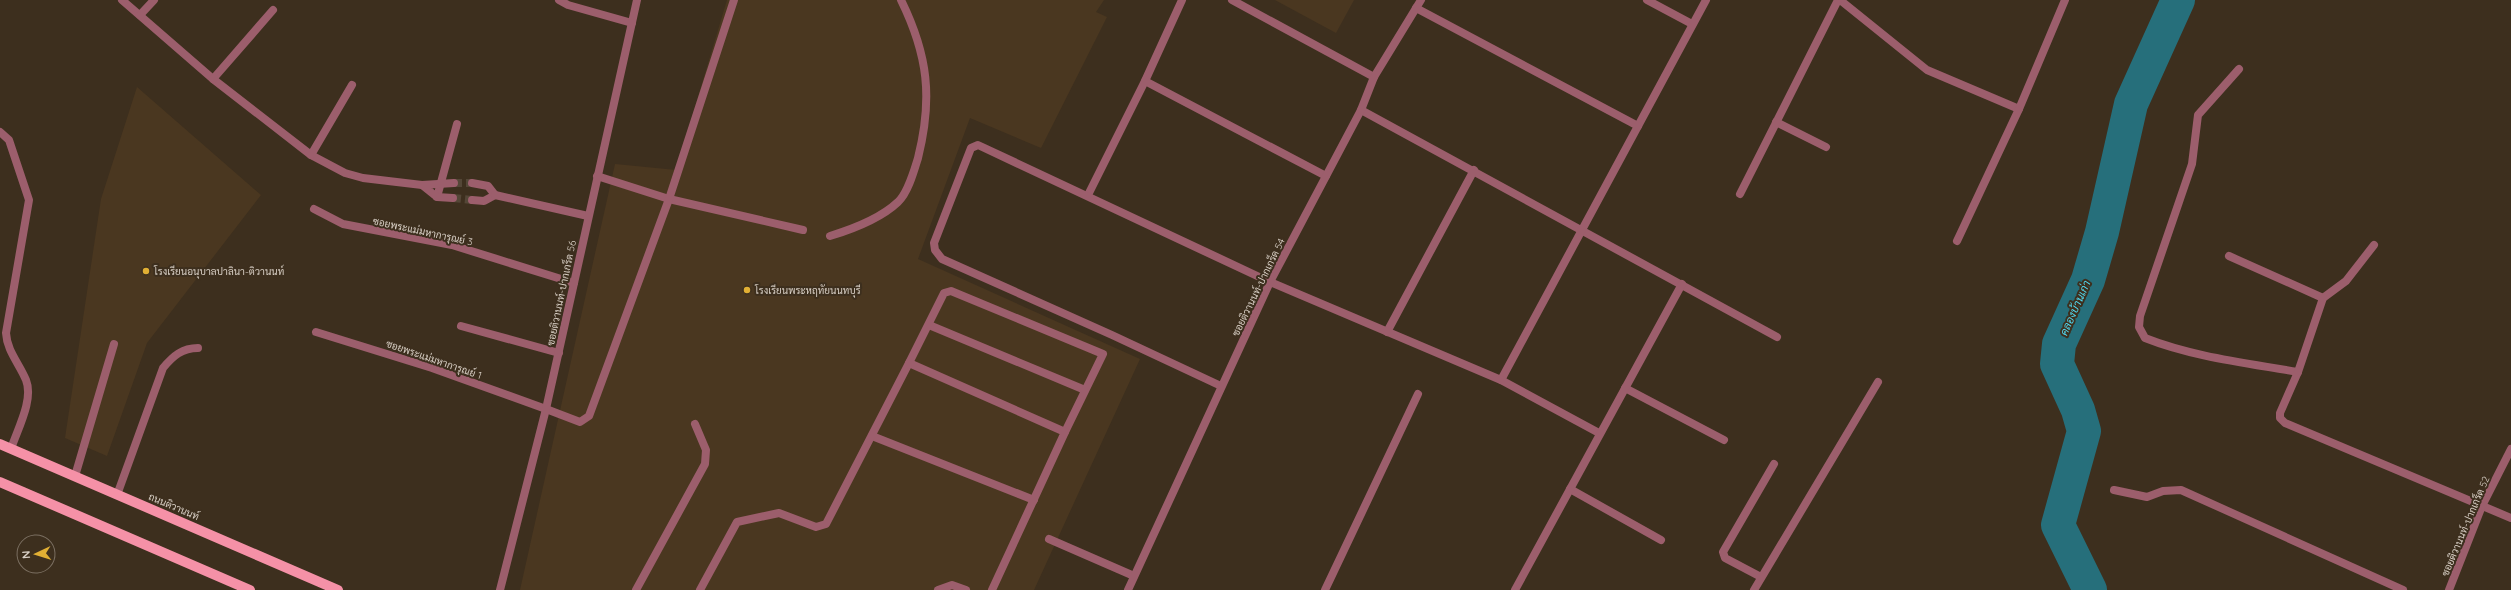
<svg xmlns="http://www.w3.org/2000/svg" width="2511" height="590" font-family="Quicksand,Sarabun,sans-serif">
  <rect width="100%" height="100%" fill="#3d2f1e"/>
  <g fill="#4a3720">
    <polygon points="727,0 1104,0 1096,12 1107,17 1041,148 970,118 918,259 1140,359 1034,590 520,590 615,164 676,170"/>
    <polygon points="1275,0 1354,0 1336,33"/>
    <polygon points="137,87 261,195 147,343 107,456 65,438 101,199"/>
  </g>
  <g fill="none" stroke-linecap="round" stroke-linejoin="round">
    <polyline stroke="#266f7b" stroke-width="34" points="2090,590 2058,525 2084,431 2078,410 2057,364 2059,344 2088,280 2102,232 2131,104 2178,0"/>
    <g stroke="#544737" stroke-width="8" stroke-dasharray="8 4" stroke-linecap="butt">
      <polyline points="454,183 472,183"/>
      <polyline points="453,198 472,200"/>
    </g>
    <g stroke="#9c5e6c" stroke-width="8">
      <path d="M 0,132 L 9,140 L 29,200 L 6,333 C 7,351 19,363 26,380 C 34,400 17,430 11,449"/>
      <polyline points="597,176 669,199 803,230"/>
      <polyline points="314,209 343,224 452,245 574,283"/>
      <path d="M 830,236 C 853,229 880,219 898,202 C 908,193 914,171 918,158 C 933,98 928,55 901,0"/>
      <polyline points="929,325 1085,390"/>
      <polyline points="461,326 559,353"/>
      <polyline points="909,363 944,293 951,291 1103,354 1065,432"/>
      <polyline points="546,409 580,422 589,416 669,199 734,0"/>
      <polyline points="872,436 1034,500"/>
      <polyline points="75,476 114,344"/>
      <path d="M 117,495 L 163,368 C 173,356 182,348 198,348"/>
      <polyline points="636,590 705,464 706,450 695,424"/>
      <polyline points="700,590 737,522 779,513 816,527 826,524 909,363 1065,432 992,590"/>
      <polyline points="938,590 952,585 966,590"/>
      <polyline points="1754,590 1878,382"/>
    </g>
    <g stroke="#9c5e6c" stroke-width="8">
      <polyline points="122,0 213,79 311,155 345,173 363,178 422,185"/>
      <polyline points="559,0 568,5 632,23"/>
      <polyline points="1232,0 1374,77"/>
      <polyline points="1647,0 1692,24"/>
      <polyline points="1840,0 1927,70 2019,109"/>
      <polyline points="1416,8 1638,126"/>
      <polyline points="140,15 154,0"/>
      <path d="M 2239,69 L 2198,115 L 2192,164 L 2140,316 L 2139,327 L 2145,338 C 2193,357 2247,363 2298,372"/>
      <polyline points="213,79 273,10"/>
      <polyline points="1145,81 1326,176"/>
      <polyline points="1361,110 1777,337"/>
      <polyline points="1776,122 1826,147"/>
      <polyline points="311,155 352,85"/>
      <polyline points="472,183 488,186 495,195 484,201 472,200"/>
      <polyline points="1740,194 1838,0"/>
      <polyline points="495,195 588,216"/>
      <polyline points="1088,195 1145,81 1182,0"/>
      <polyline points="437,197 457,124"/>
      <polyline points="453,198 437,197 422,185 454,183"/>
      <polyline points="1957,241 2019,109 2065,0"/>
      <polyline points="2374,245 2346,281 2323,298 2298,372 2280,413 2280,418 2285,423 2511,518"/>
      <polyline points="2229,256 2323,298"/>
      <polyline points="316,332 432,368 546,409"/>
      <polyline points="1387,332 1474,170"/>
      <polyline points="1501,380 1706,0"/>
      <polyline points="1221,386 1112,335 942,259 935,250 934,243 971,148 978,145 1270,282 1501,380 1599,433"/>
      <polyline points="1625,388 1724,440"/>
      <polyline points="1570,489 1661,540"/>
      <polyline points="2114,490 2147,497 2163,491 2181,490 2403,590"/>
      <polyline points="1049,539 1134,576"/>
      <polyline points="1761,577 1725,558 1723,552 1774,464"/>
      <polyline points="500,590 546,409 637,0"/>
      <polyline points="1128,590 1270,282 1361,110 1374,77 1421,0"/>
      <polyline points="1325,590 1418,394"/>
      <polyline points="1515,590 1682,284"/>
      <polyline points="2449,590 2482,506 2511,449"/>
    </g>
    <g stroke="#f591a7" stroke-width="10">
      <polyline points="0,444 338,590"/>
      <polyline points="0,482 250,590"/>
    </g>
  </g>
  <g fill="#e1af34" stroke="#3d2f1e" stroke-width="1.5">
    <circle cx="146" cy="271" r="4"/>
    <circle cx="747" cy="290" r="4"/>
  </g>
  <g text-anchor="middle" stroke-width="4" stroke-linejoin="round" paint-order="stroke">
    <g font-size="10" fill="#d9d0c6" stroke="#3d2f1e">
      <text transform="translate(423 231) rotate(12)" y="4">ซอยพระแม่มหาการุณย์ 3</text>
      <text transform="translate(1258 287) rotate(-64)" y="4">ซอยติวานนท์-ปากเกร็ด 54</text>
      <text transform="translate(561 293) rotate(-78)" y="4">ซอยติวานนท์-ปากเกร็ด 56</text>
      <text transform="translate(434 359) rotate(19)" y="4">ซอยพระแม่มหาการุณย์ 1</text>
      <text transform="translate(174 506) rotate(23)" y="4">ถนนติวานนท์</text>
      <text transform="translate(2465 526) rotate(-67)" y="4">ซอยติวานนท์-ปากเกร็ด 52</text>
    </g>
    <g font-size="10" fill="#d9d0c6" stroke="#3d2f1e" text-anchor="start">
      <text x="154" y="275">โรงเรียนอนุบาลปาลินา-ติวานนท์</text>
      <text x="755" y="294">โรงเรียนพระหฤทัยนนทบุรี</text>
    </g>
    <g font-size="11" font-style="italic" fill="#51dbf3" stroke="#3d2f1e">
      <text transform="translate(2075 308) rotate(-66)" y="4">คลองบ้านเก่า</text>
    </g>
  </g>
  <g transform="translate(36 554) rotate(266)"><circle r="19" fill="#3d2f1e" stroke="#7b6f61"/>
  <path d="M0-3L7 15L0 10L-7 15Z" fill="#e1af34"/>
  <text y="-6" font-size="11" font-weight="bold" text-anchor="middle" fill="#d9d0c6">N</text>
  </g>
</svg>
